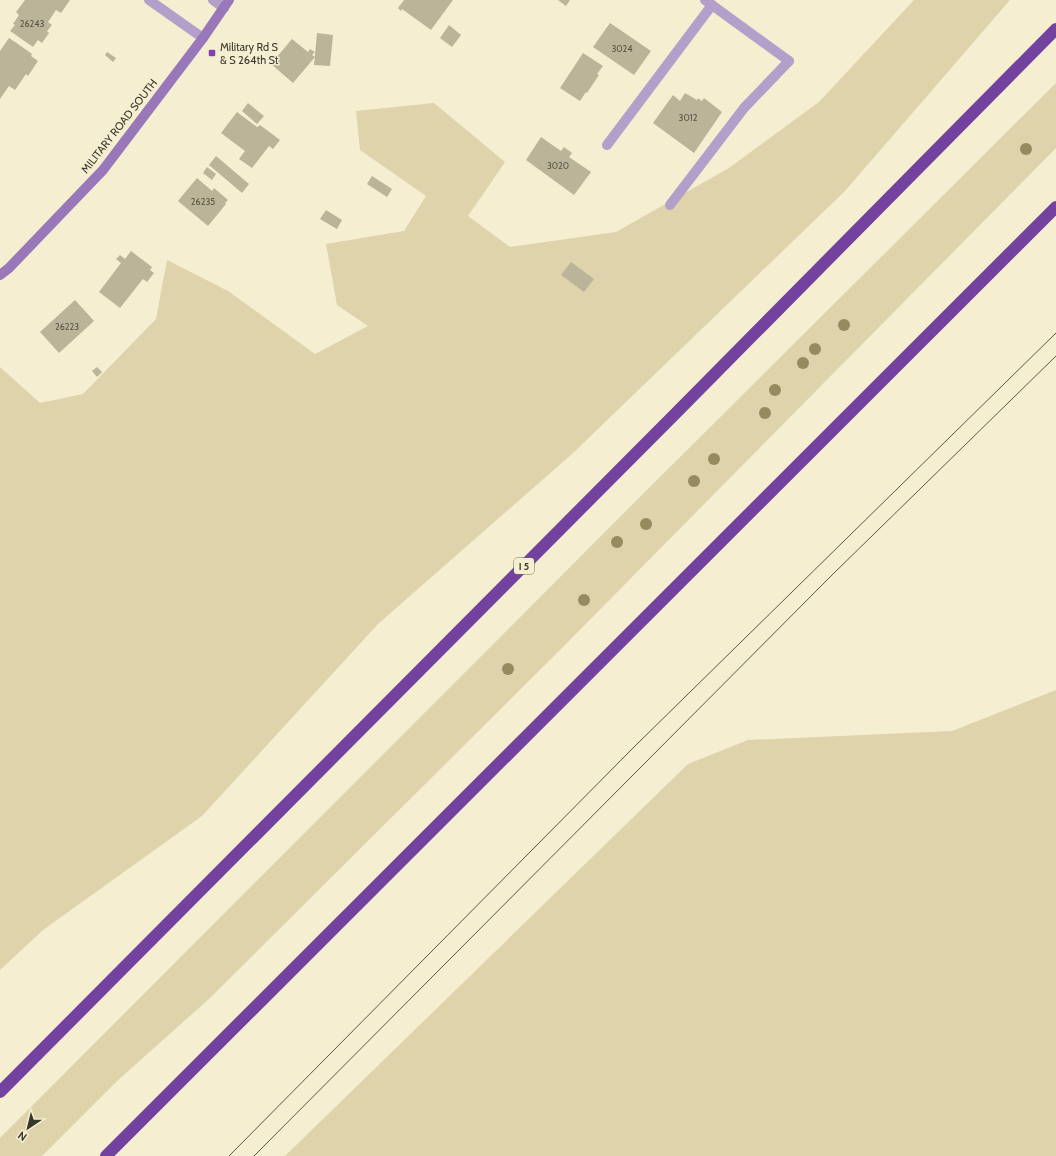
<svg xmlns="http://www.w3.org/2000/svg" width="1056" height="1156" font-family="Cabin,sans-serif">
  <rect width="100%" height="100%" fill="#f5eed1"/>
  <g fill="#ded3ab">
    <polygon points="914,0 1010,0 845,191 572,454 378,624 202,816 43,930 0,970 0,367 40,403 83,394 156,319 167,260 228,291 315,354 368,326 337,305 326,244 404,231 426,196 360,150 356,111 434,103 505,162 468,216 510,247 616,232 729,168 819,102"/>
    <polygon points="1056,83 1056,148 558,652 210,998 117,1081 42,1156 0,1156 0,1138 657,480"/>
    <polygon points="1056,690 1056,1156 285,1156 688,764 748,740 952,731"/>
  </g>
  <g fill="#bbb499">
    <polygon points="25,0 70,0 61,13 56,10 48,22 52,25 47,31 49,33 42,43 38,40 33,47 10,31 15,25 13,24 19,15 16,12"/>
    <polygon points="404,0 453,0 431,30 402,9 401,11 398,8"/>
    <polygon points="558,0 570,0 566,6"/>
    <polygon points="610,23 651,51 634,75 593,47"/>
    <polygon points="449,25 461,35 452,47 440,38"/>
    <polygon points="317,33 333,35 330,66 314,65"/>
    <polygon points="9,38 18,44 32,54 31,56 38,61 28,76 26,74 15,90 9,86 0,99 0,51"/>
    <polygon points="292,39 308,52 310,49 315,52 312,55 315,57 293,83 271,64"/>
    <polygon points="107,52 116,58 113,62 105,55"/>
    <polygon points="583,53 603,66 597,74 599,75 587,93 586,92 580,101 560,88"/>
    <polygon points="685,93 697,100 698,98 702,101 704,98 722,112 694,153 653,123 673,95 680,101"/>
    <polygon points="248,103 264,116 257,124 242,111"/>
    <polygon points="237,112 257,127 260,125 280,140 273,149 269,146 252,168 239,159 245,151 221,133"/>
    <polygon points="541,137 561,151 564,147 572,153 569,157 591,172 574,195 526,160"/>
    <polygon points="216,156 249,184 242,193 209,165"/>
    <polygon points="207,167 216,174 212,180 203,173"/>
    <polygon points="372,176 392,189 387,197 367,184"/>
    <polygon points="197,178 212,191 214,188 228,200 225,203 226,204 208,226 178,201"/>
    <polygon points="326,210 342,220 337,229 320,219"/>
    <polygon points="131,251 152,267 150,270 154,273 147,282 143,279 120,308 99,292 121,263 116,259 120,255 125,259"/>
    <polygon points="571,262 594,279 584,292 561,275"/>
    <polygon points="75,300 94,321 59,353 40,332"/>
    <polygon points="97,367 102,372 97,377 92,371"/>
  </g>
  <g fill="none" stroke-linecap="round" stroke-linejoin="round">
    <g stroke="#b49fcb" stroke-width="10">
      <polyline points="607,145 712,5"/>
      <polyline points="670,205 744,108 789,61"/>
    </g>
    <g stroke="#b49fcb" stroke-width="10">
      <polyline points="149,0 203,38"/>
      <polyline points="213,0 224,8"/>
      <polyline points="705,0 789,61"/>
    </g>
    <polyline stroke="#9878b9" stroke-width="10" points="0,275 9,268 103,170 203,38 229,0"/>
    <g stroke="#73419e" stroke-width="12">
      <polyline points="0,1092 677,412 1056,29"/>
      <polyline points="106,1156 1056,207"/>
    </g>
    <g stroke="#5c584a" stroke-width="1">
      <polyline points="229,1156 634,747 1056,333"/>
      <polyline points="254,1156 831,576 1056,356"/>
    </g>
  </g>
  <g fill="#958b5f">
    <circle cx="1026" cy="149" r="6"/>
    <circle cx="844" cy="325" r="6"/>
    <circle cx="815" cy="349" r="6"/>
    <circle cx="803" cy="363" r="6"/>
    <circle cx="775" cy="390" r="6"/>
    <circle cx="765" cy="413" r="6"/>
    <circle cx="714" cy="459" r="6"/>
    <circle cx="694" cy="481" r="6"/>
    <circle cx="646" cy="524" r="6"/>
    <circle cx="617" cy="542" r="6"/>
    <circle cx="584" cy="600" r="6"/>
    <circle cx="508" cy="669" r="6"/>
  </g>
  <rect fill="#8040b4" stroke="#f5eed1" stroke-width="1.5" x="208" y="49" width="8" height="8" rx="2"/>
  <g text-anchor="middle" stroke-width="3" stroke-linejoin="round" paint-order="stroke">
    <g font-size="9" fill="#5a5646">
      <text x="32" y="27">26243</text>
      <text x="622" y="52">3024</text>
      <text x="688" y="121">3012</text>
      <text x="558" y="169">3020</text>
      <text x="203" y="205">26235</text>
      <text x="67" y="330">26223</text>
    </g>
    <rect fill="#f5eed1" stroke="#716d5d" stroke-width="1" x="514" y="558" width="20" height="16" rx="3"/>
    <g font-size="10" font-weight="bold" fill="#39362b">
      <text x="524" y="570">I 5</text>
    </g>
    <g font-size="11" fill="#39362b" stroke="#f5eed1" text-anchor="start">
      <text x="220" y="51">Military Rd S<tspan x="220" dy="13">&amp; S 264th St</tspan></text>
    </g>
    <g font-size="11" fill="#39362b" stroke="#f5eed1">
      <text transform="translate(119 126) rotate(-52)" y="4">MILITARY ROAD SOUTH</text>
    </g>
  </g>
  <g transform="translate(28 1128) rotate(215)" stroke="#f5eed1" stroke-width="3" paint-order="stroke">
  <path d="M0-3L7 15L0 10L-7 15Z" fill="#39362b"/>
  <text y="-6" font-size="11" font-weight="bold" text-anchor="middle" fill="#39362b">N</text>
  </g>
</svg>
